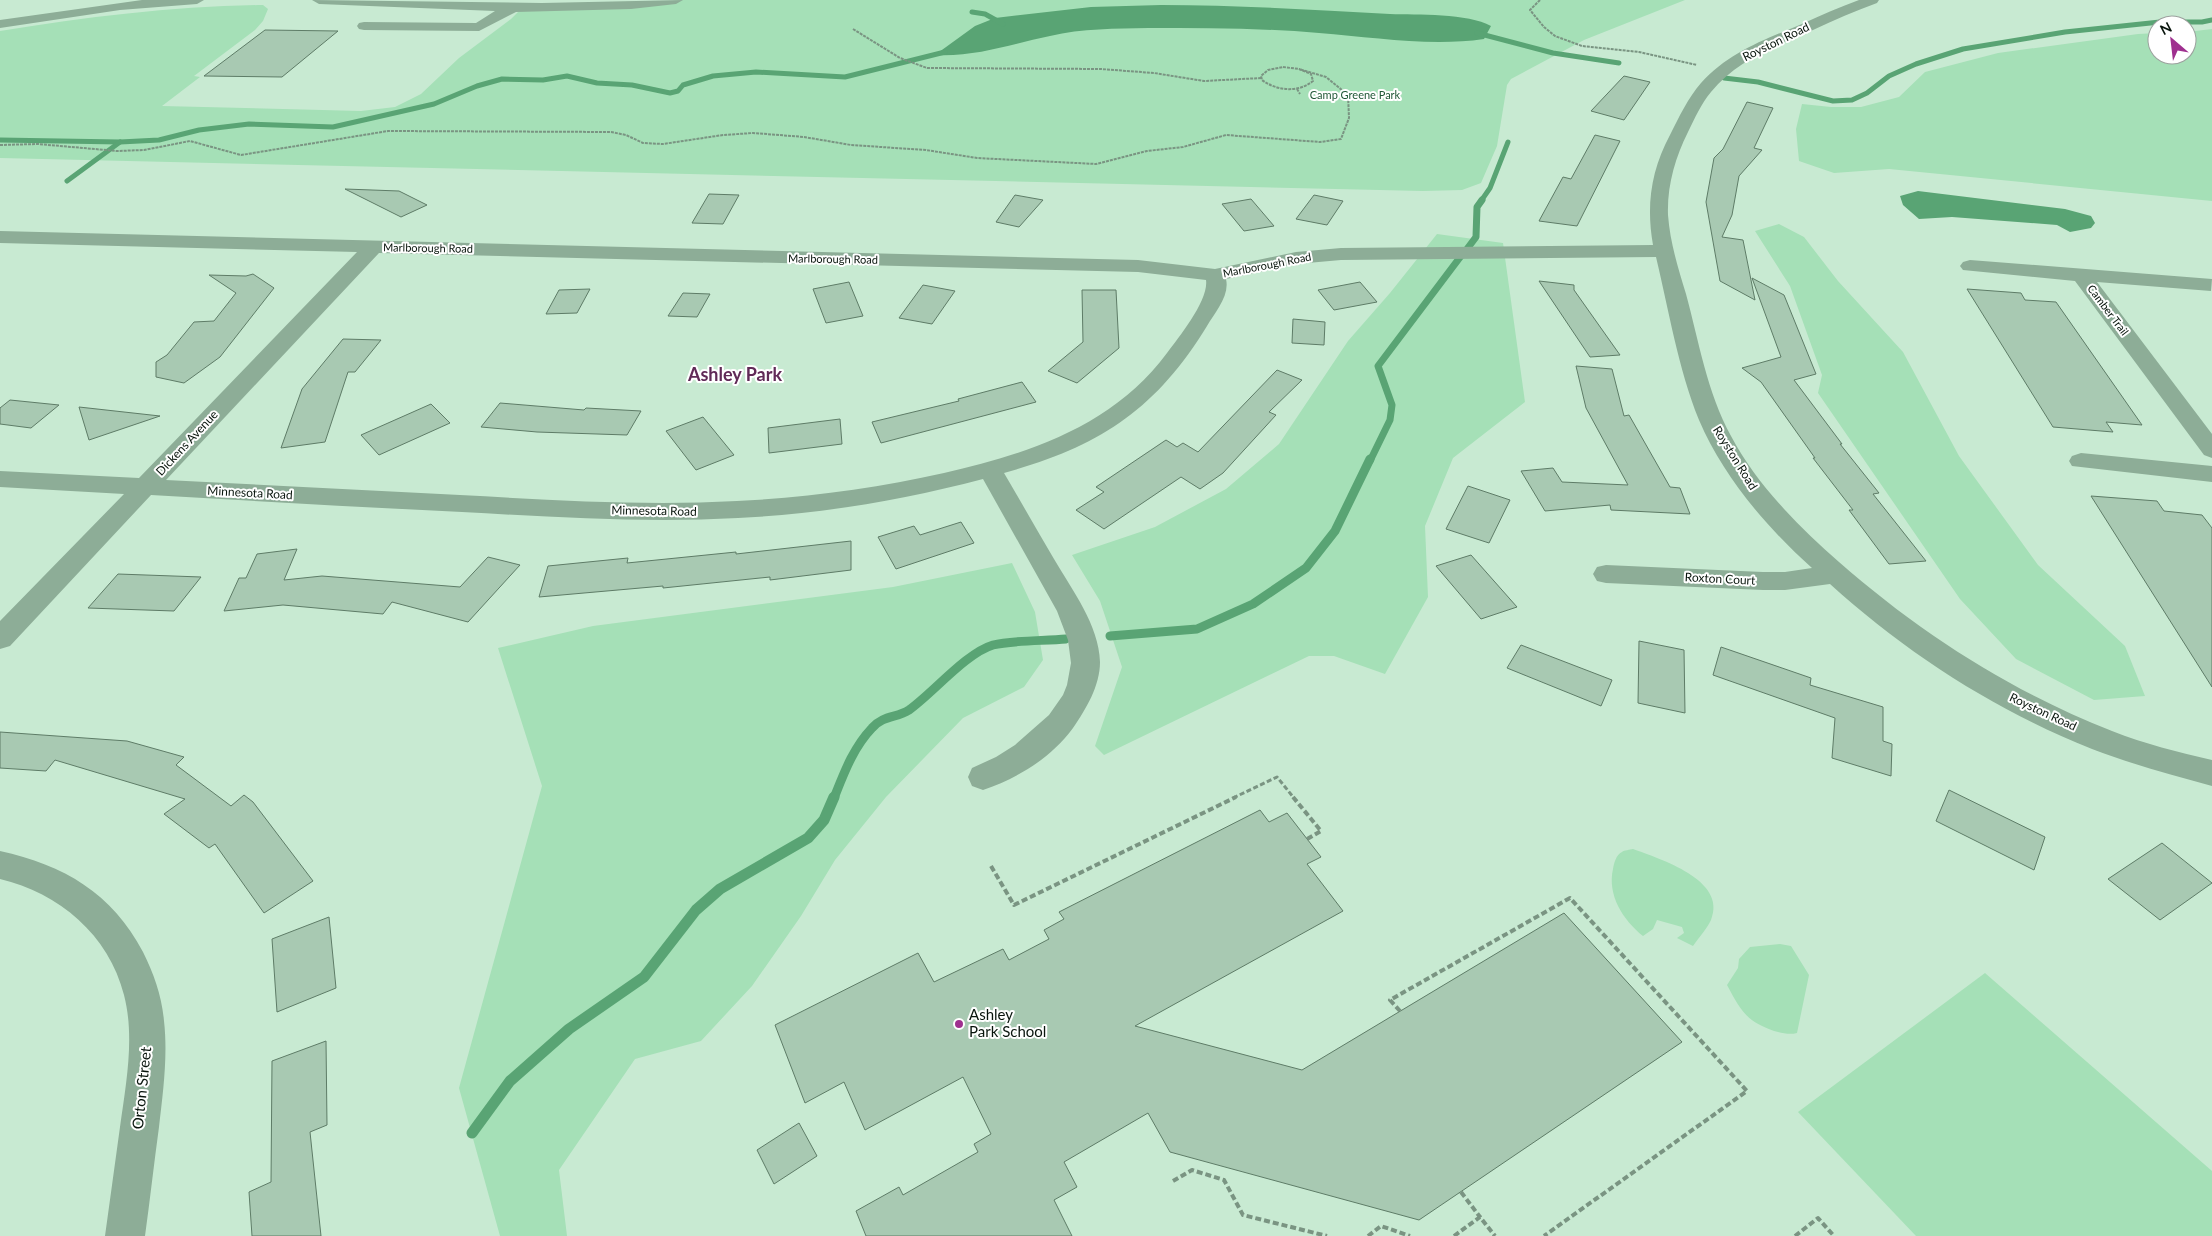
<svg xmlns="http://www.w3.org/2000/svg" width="2212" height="1236" font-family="Lato,sans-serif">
  <rect width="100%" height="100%" fill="#c8ead2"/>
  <g fill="#a5e0b7">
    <path d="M 682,0 L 1685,0 L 1584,40 L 1511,79 L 1507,85 L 1497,146 L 1481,183 L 1462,190 L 1423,191 L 0,158 L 0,31 C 88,17 174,6 263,5 L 268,9 L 263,21 L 255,30 L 194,76 L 200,77 L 162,106 L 361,111 L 395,107 L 421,94 L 459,58 L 511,19 L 522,8 L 654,3 Z"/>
    <polygon points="2212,29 2212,201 1889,169 1834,173 1799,161 1796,129 1802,104 1831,107 1861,107 1899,97 1925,72 1998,53 2138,34 2157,33 2157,55 2187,55 2187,32"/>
    <polygon points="1779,224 1804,237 1838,281 1903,352 1959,456 2038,565 2125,646 2145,696 2094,700 2016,659 1960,599 1818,393 1822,375 1790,286 1755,231"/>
    <polygon points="1437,234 1503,243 1525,402 1453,458 1425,526 1428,597 1385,674 1334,656 1309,656 1104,755 1095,746 1122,667 1100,601 1072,555 1155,527 1226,489 1279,444 1348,341 1390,293"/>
    <polygon points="1012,563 1035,612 1043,660 1024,687 963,718 886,797 835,860 801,916 752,986 701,1041 635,1059 559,1170 567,1236 500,1236 459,1088 542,786 498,648 593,626 893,587"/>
    <path d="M 1633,849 C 1660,859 1728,880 1711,920 C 1707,929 1699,937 1693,946 L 1677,938 L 1684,933 L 1682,927 L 1657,920 L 1653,929 L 1643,936 C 1623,920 1607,895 1613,869 C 1614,863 1616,855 1622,852 C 1624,850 1630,850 1633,849 Z"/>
    <path d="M 1780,944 L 1791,946 L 1809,975 L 1797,1033 C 1789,1035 1782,1033 1774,1031 C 1746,1021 1741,1011 1727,985 L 1738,968 L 1739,959 L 1750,947 Z"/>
    <polygon points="1985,973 2212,1171 2212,1236 1916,1236 1798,1112"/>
  </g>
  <g fill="#59a474">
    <path d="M 1161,5 C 1238,5 1314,10 1390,14 C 1417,15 1468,13 1491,26 L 1484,39 C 1430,47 1373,37 1319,33 C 1262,28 1205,28 1148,28 C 1116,29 1082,28 1050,36 C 1011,44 976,57 935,55 L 975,26 L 995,18 L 1091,7 Z"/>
    <polygon points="1918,191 2065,209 2091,216 2095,223 2091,228 2070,232 2057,225 1952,217 1919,219 1903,205 1900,196"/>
  </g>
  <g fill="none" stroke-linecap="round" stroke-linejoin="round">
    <g stroke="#59a474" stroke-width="5">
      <polyline points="972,12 985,14 1003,24"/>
      <polyline points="1477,33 1553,53 1619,63"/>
      <polyline points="1724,78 1758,82 1833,101 1852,100 1867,93 1889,76 1916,64 1963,49 2065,32 2160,22 2202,22 2212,20"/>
      <polyline points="0,140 120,142 159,140 199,130 249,124 333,127 434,104 477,86 502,79 543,80 567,76 597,83 632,85 670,93 678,91 683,85 713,76 756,72 845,77 945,52"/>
      <polyline points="67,181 120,142"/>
      <polyline points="1481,201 1490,188 1508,142"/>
    </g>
    <g stroke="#59a474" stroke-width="7">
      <polyline points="1467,249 1476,237 1477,207 1482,200"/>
      <polyline points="1370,461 1390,420 1392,405 1378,366 1461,256"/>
    </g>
    <g stroke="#59a474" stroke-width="9">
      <polyline points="1110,636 1197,629 1253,604 1306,568 1335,531 1370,459"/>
      <path d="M 834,798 C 844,773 853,748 872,728 C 883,715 897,718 909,710 C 933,693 966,653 993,645 C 1013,640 1045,641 1066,639"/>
    </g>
    <polyline stroke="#59a474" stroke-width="11" points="472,1133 510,1081 569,1029 644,977 696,910 720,889 808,838 824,820 834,797"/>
  </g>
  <g fill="#a8c9b2" stroke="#5e7c67">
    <polygon points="265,30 338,31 282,77 204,76"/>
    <polygon points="1624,76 1650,82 1624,120 1591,111"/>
    <polygon points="1747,102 1773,108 1754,148 1762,150 1739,176 1732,215 1722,237 1743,240 1755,300 1720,281 1706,202 1714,158 1723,149"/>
    <polygon points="1595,135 1620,141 1577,226 1539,221 1563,177 1571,179"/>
    <polygon points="345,189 399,191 427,205 401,217"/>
    <polygon points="709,194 739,195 723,224 692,223"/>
    <polygon points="1015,195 1043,200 1019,227 996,222"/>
    <polygon points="1314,195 1343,201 1327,225 1296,219"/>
    <polygon points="1251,199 1274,226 1244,231 1222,204"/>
    <polygon points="253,274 274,288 220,357 184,383 156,377 156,362 167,355 194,322 214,321 236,293 209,275 246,276"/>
    <polygon points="1752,278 1784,295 1816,374 1794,380 1842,444 1840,444 1879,493 1873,494 1926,561 1889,564 1849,510 1853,510 1813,458 1815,458 1761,382 1742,368 1781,357"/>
    <polygon points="1539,281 1574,285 1574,290 1620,355 1590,357"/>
    <polygon points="849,282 863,316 826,323 813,289"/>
    <polygon points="1360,282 1377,302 1334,310 1318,290"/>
    <polygon points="923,285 955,291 932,324 899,318"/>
    <polygon points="590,289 577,313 546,314 559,290"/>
    <polygon points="1967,289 2021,293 2025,300 2056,302 2142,425 2106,422 2113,432 2053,427"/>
    <polygon points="1082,290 1116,290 1119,348 1077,383 1048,371 1083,342"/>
    <polygon points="683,293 710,294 697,317 668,316"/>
    <polygon points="1293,319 1325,322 1324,345 1292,343"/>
    <polygon points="343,339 381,340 355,372 348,372 325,442 281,448 302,389"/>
    <polygon points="1576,366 1612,369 1624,416 1629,415 1670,487 1680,488 1690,514 1611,510 1610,505 1545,511 1521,471 1553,468 1562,482 1628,485 1586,408"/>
    <polygon points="1277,370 1302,380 1269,412 1276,415 1223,473 1200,489 1181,477 1104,529 1076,510 1104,492 1096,487 1166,440 1177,447 1183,443 1198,452"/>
    <polygon points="1022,382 1036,402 881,443 872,422 959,401 958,399"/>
    <polygon points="10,400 59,405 31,428 0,424 0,408"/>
    <polygon points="500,403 584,410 586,408 641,411 627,435 537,432 481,427"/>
    <polygon points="431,404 450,423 379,455 361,435"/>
    <polygon points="79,407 160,416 89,440"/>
    <polygon points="703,417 734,455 696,470 666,431"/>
    <polygon points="840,419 842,444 769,453 768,428"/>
    <polygon points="1468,486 1510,500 1489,543 1446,529"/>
    <polygon points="2091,496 2157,501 2164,511 2202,515 2212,528 2212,687"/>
    <polygon points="961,522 974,543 896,569 878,537 914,526 920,535"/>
    <polygon points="851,541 851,570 770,580 770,577 663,588 663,586 539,597 548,566 628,558 627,563 736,552 736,554"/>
    <polygon points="297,549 284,580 322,576 460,587 488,557 520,565 468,622 392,602 383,614 283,605 224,611 239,578 246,578 257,554"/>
    <polygon points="1471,555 1517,607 1481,619 1436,566"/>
    <polygon points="118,574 201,577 174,611 88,608"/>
    <polygon points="1639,641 1684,650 1685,713 1638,703"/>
    <polygon points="1521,645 1612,680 1601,706 1507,668"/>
    <polygon points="1721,647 1811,678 1810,685 1883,707 1883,741 1892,744 1891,776 1832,758 1835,718 1713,675"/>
    <polygon points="0,732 127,741 184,757 176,765 231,806 244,795 253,802 313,881 264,913 215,844 209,848 164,814 185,799 55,760 46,771 0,768"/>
    <polygon points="1949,790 2045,837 2034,870 1936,821"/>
    <polygon points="1260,810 1269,822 1287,813 1321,857 1307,864 1343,911 1135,1026 1302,1070 1564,913 1682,1042 1419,1220 1170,1152 1148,1113 1064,1162 1077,1187 1054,1200 1072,1236 866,1236 856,1211 899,1187 903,1195 978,1152 974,1144 991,1134 963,1077 865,1130 844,1082 805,1103 775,1025 918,953 934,982 1003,949 1009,960 1049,939 1044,930 1064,919 1059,912"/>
    <polygon points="2162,843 2212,883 2160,920 2108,879"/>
    <polygon points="329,917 336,988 277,1012 272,939"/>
    <polygon points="326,1041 327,1125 310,1132 321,1236 252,1236 249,1192 271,1182 272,1061"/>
    <polygon points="799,1123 817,1156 774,1184 757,1150"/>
  </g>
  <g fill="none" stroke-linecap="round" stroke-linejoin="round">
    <g stroke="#7a9482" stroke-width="2" stroke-dasharray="3 1" stroke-linecap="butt">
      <polyline points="1540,0 1530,10 1544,27 1555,36 1582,46 1639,52 1697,65"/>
      <polyline points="853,29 900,58 927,68 1101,69 1154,73 1204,81 1262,78"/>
      <path d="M 1283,67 L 1299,69 L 1311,74 L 1313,81 C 1298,93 1277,91 1262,80 L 1261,76 L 1268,70 Z"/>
      <polyline points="1297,89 1300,94"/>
      <polyline points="0,145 38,144 117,151 144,150 190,141 241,155 388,131 611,132 626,135 643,143 663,144 723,135 753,133 804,137 851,145 926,150 977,158 1096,164 1147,151 1183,147 1226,135 1320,142 1341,139 1349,118 1348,95 1326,77 1299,69"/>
    </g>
    <polyline stroke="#7a9482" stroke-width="3" stroke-dasharray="5 2.5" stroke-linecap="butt" points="1233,798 1277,777 1294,798"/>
    <g stroke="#7a9482" stroke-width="4" stroke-dasharray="6 3" stroke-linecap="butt">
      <polyline points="1293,797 1321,831 1307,839"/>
      <polyline points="991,866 1014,905 1236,797"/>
      <polyline points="1400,1011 1390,1000 1570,898 1747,1091 1544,1236"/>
      <polyline points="1173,1181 1192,1170 1224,1180 1243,1215 1327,1236"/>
      <polyline points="1461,1192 1480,1217"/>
      <polyline points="1368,1236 1381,1226 1410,1236"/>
      <polyline points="1454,1236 1480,1217 1495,1236"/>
      <polyline points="1795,1236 1818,1218 1834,1236"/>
    </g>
    <g fill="#8dad97" fill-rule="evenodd">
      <polygon points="142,0 204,0 197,4 120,10 0,28 0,20"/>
      <polygon points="312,0 542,3 683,0 676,4 631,9 516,12 479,31 364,30 359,29 357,26 359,23 364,22 476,23 495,11 319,4"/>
      <path d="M 1859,0 L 1879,0 L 1877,3 C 1855,11 1834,20 1813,30 C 1776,46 1737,60 1711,92 C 1701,104 1695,118 1688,132 C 1675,158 1667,186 1668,215 C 1670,242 1678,268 1686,294 C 1699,342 1707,392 1731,436 C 1757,485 1798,526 1839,562 C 1920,633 2012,692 2112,731 C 2145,744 2178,752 2212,760 L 2212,786 C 2172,775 2131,764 2092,749 C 1996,711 1906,653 1830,584 L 1785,590 L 1763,590 L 1606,583 L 1597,581 L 1593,574 L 1597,567 L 1606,565 L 1763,572 L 1785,572 L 1812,568 C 1766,527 1723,476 1699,420 C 1678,368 1669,311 1656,257 L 1341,260 L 1296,264 L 1226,279 C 1230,296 1215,312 1207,326 C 1155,411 1098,447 1004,473 C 1021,502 1037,530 1054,559 C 1072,590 1099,625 1100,662 C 1100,686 1086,709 1073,728 C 1051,758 1018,778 983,790 L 972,786 L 968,777 L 972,768 L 996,757 L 1015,745 L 1049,715 L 1063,695 L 1067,685 L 1071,663 L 1068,640 L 1057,611 L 983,479 C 903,500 821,514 738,518 C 646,523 554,517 462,512 C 358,507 255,501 151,495 L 10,646 L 0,649 L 0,621 L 124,494 L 0,487 L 0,471 L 139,478 L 357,252 L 0,243 L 0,231 L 1138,260 L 1215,269 L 1296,252 L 1341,248 L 1653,245 C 1646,206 1651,170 1670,135 C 1679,117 1688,98 1701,83 C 1729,52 1766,39 1802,24 C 1821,15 1840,7 1859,0 ZM 379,253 L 1138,272 L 1206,280 C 1209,300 1179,337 1167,353 C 1113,426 1028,454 944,473 C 876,488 806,498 737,501 C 644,506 552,500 460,495 C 362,490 264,485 166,480 Z"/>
      <polygon points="1970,260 2212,279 2211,291 2097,282 2212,434 2212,458 2204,455 2075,281 1963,270 1960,266 1963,262"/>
      <polygon points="2081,453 2212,466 2212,482 2072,466 2069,461 2072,456"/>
      <path d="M 0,851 C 64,865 112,893 143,952 C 154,974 162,997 164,1021 C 168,1056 163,1092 159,1127 C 154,1163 150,1200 145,1236 L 105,1236 C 110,1200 115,1163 120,1127 C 126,1084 135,1037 124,995 C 109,935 59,893 0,879 Z"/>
    </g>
  </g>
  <circle fill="#9f308f" stroke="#fff" stroke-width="2" cx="959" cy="1024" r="5"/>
  <g text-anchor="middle" stroke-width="4" stroke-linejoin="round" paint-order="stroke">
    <g font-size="11" fill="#205736" stroke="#fff">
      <text x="1355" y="99">Camp Greene Park</text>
    </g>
    <g font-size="11" fill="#08140c" stroke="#fff">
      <text transform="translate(428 248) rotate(1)" y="4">Marlborough Road</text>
      <text transform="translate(833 259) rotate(1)" y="4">Marlborough Road</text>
      <text transform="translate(1267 265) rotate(-11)" y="4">Marlborough Road</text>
      <text transform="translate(2108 310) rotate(53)" y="4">Camber Trail</text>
    </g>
    <g font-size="12" fill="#08140c" stroke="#fff">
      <text transform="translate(1776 42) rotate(-26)" y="4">Royston Road</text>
      <text transform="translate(187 443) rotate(-47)" y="4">Dickens Avenue</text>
      <text transform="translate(1735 458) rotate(58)" y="4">Royston Road</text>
      <text transform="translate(250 493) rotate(3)" y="4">Minnesota Road</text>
      <text transform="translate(654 511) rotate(1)" y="4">Minnesota Road</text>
      <text transform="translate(1720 579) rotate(3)" y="4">Roxton Court</text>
      <text transform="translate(2043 712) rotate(25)" y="4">Royston Road</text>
    </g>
    <g font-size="15" fill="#08140c" stroke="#fff" text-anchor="start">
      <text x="969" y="1020">Ashley<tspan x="969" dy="17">Park School</tspan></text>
    </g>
    <g font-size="15" fill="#08140c" stroke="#fff">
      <text transform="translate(142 1088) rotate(-84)" y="5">Orton Street</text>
    </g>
    <g font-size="18" font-weight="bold" fill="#602a57" stroke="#fff">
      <text x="735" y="381">Ashley Park</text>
    </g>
  </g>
  <g transform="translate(2172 40) rotate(332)"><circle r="24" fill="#ffffff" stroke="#9ca19e"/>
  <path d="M0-4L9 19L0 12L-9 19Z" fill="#9f308f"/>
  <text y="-8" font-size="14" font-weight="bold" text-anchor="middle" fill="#08140c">N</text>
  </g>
</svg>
